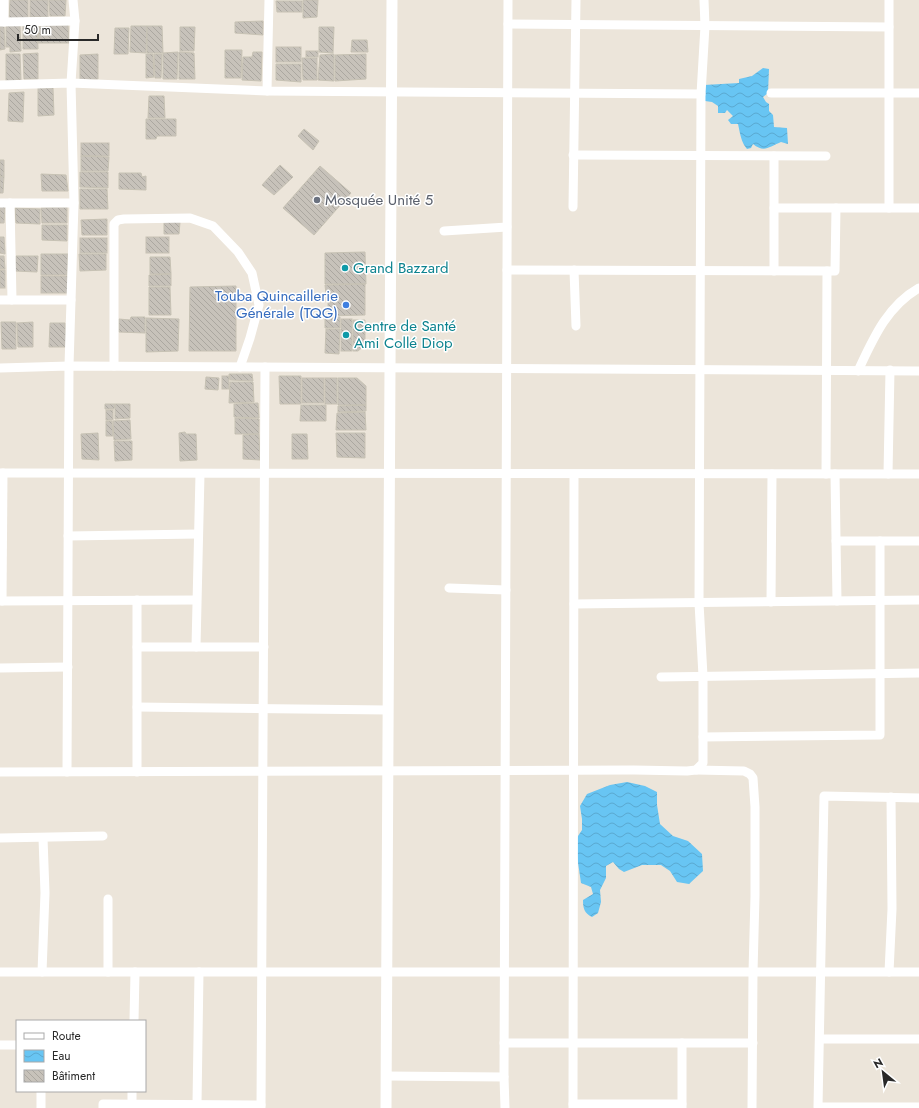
<svg xmlns="http://www.w3.org/2000/svg" width="919" height="1108" font-family="Jost,sans-serif">
  <defs>
    <pattern id="water-waves" width="16" height="10" patternUnits="userSpaceOnUse"><rect width="16" height="10" fill="#68c5f3"/><path d="M0 5q4-4 8 0t8 0" fill="none" stroke="#5aa9d0"/></pattern>
    <pattern id="building-back-hatch" width="6" height="6" patternUnits="userSpaceOnUse"><rect width="6" height="6" fill="#c7c2ba"/><path d="M-1 5l2 2M0 0l6 6M5-1l2 2" fill="none" stroke="#aba7a0"/></pattern>
  </defs>
  <rect width="100%" height="100%" fill="#ece5da"/>
  <g fill="url(#water-waves)">
    <path d="M 763,68 L 769,69 L 768,93 L 763,97 L 766,102 L 769,104 L 769,111 L 773,115 L 774,127 L 787,128 L 788,144 L 781,142 C 769,147 764,153 753,144 L 751,148 L 747,149 C 741,142 740,133 738,124 L 731,124 L 728,120 L 733,116 L 727,110 L 725,113 L 718,113 L 718,106 L 712,102 L 705,101 L 704,85 L 739,83 L 739,79 L 752,76 Z"/>
    <path d="M 627,782 L 645,786 L 657,792 L 657,805 L 660,824 L 673,836 L 688,841 L 702,854 L 703,871 L 689,884 L 677,882 L 670,871 L 661,865 L 642,865 L 624,872 L 619,869 L 613,862 L 606,866 L 606,878 L 600,890 L 601,902 L 598,913 L 592,917 C 584,913 583,908 583,900 L 593,894 L 591,887 L 581,883 L 576,849 L 576,839 L 582,830 L 582,819 L 580,806 L 587,794 L 610,785 Z"/>
  </g>
  <g fill="url(#building-back-hatch)" stroke="#c7c2b4">
    <polygon points="10,0 28,0 28,19 9,19"/>
    <rect x="30" y="0" width="18" height="17"/>
    <polygon points="49,0 66,0 65,16 50,16"/>
    <polygon points="303,0 318,0 317,17 303,18"/>
    <polygon points="276,1 302,1 302,12 277,12"/>
    <polygon points="263,21 263,35 235,33 235,22"/>
    <polygon points="23,24 37,24 38,49 23,49"/>
    <polygon points="20,25 21,51 10,52 10,47 6,47 6,26"/>
    <polygon points="68,25 69,43 38,43 39,26"/>
    <polygon points="0,26 4,26 5,49 0,50"/>
    <polygon points="131,26 147,26 146,53 130,52"/>
    <polygon points="147,26 162,26 163,53 147,53"/>
    <polygon points="180,27 195,27 194,51 180,51"/>
    <polygon points="319,27 334,27 333,53 319,52"/>
    <polygon points="115,28 129,28 128,54 114,54"/>
    <polygon points="352,40 367,40 368,52 351,52"/>
    <rect x="276" y="47" width="25" height="15"/>
    <polygon points="225,50 242,50 241,78 225,78"/>
    <rect x="306" y="51" width="12" height="6"/>
    <polygon points="178,52 177,79 163,79 163,53"/>
    <polygon points="179,52 194,53 195,79 179,79"/>
    <polygon points="253,52 262,52 261,81 242,80 243,57 252,57"/>
    <polygon points="38,53 38,79 24,79 23,54"/>
    <polygon points="6,54 20,54 21,80 6,81"/>
    <polygon points="98,54 98,79 80,80 80,55"/>
    <polygon points="146,54 153,54 154,77 146,78"/>
    <polygon points="154,54 162,54 161,78 155,78"/>
    <polygon points="334,54 334,81 318,80 320,55"/>
    <polygon points="366,54 366,79 335,81 335,55"/>
    <polygon points="302,58 317,58 317,80 303,80"/>
    <polygon points="276,64 301,64 301,82 276,80"/>
    <polygon points="38,88 53,88 54,115 38,116"/>
    <polygon points="24,92 23,122 8,121 9,93"/>
    <polygon points="149,96 164,96 165,118 148,118"/>
    <polygon points="146,119 176,119 176,136 157,136 156,139 146,139"/>
    <polygon points="304,129 319,141 313,150 298,136"/>
    <rect x="81" y="143" width="28" height="13"/>
    <polygon points="81,156 109,157 108,171 81,171"/>
    <polygon points="0,160 4,160 4,176 0,177"/>
    <polygon points="280,165 293,177 274,195 262,185"/>
    <polygon points="320,166 351,193 314,235 283,208"/>
    <polygon points="80,172 108,172 108,188 80,187"/>
    <polygon points="119,173 141,173 142,177 146,176 146,190 119,189"/>
    <polygon points="41,174 66,175 68,191 42,191"/>
    <polygon points="4,176 3,193 0,193 0,177"/>
    <polygon points="80,189 107,189 108,209 80,209"/>
    <polygon points="0,206 5,206 4,223 0,223"/>
    <polygon points="67,207 67,223 42,223 41,208"/>
    <polygon points="15,208 40,209 40,224 16,223"/>
    <polygon points="107,219 107,235 82,235 81,220"/>
    <polygon points="164,221 180,222 179,234 164,234"/>
    <polygon points="42,225 67,225 67,241 42,240"/>
    <polygon points="0,237 4,237 5,254 0,253"/>
    <rect x="146" y="237" width="23" height="16"/>
    <rect x="80" y="238" width="27" height="15"/>
    <polygon points="365,252 366,284 325,284 325,253"/>
    <polygon points="41,254 68,254 67,275 41,275"/>
    <polygon points="79,254 106,254 106,270 80,271"/>
    <polygon points="0,256 4,256 5,269 0,269"/>
    <polygon points="16,256 38,256 37,272 15,271"/>
    <polygon points="150,257 170,257 171,274 150,274"/>
    <rect x="0" y="270" width="5" height="18"/>
    <polygon points="171,274 171,286 149,286 149,275"/>
    <rect x="41" y="276" width="27" height="17"/>
    <polygon points="365,284 365,315 325,316 325,315 328,315 328,295 326,294 325,285"/>
    <polygon points="236,286 236,351 189,351 190,287"/>
    <polygon points="149,287 170,287 171,315 149,315"/>
    <polygon points="131,317 145,317 145,333 119,332 119,319 130,320"/>
    <polygon points="340,317 340,328 325,328 325,318"/>
    <polygon points="146,318 179,319 178,351 146,352"/>
    <rect x="341" y="319" width="11" height="32"/>
    <polygon points="353,320 365,320 365,345 358,351 353,351"/>
    <polygon points="1,322 16,322 16,349 2,349"/>
    <polygon points="33,322 33,347 18,347 17,323"/>
    <polygon points="50,323 65,323 66,347 49,347"/>
    <polygon points="326,329 340,329 339,354 325,353"/>
    <polygon points="229,374 252,374 253,381 230,380"/>
    <rect x="222" y="376" width="7" height="13"/>
    <polygon points="279,376 301,376 301,404 280,404"/>
    <polygon points="206,377 219,378 218,390 205,389"/>
    <rect x="302" y="378" width="22" height="25"/>
    <rect x="325" y="378" width="12" height="26"/>
    <polygon points="338,378 357,378 366,386 366,405 338,405"/>
    <polygon points="230,382 253,382 254,402 229,403"/>
    <polygon points="258,403 259,418 234,417 234,404"/>
    <polygon points="105,404 115,404 114,409 105,409"/>
    <polygon points="115,404 130,404 130,418 115,419"/>
    <polygon points="301,405 326,405 326,421 300,421"/>
    <polygon points="366,405 366,411 338,412 338,406"/>
    <rect x="106" y="410" width="7" height="10"/>
    <polygon points="365,412 366,430 336,430 337,413"/>
    <polygon points="235,418 259,419 259,434 235,434"/>
    <polygon points="130,420 131,439 114,440 113,421"/>
    <polygon points="106,421 112,421 113,436 106,436"/>
    <polygon points="185,432 186,434 196,434 197,460 180,461 179,433"/>
    <polygon points="98,433 99,460 82,459 81,434"/>
    <polygon points="336,433 365,433 365,458 337,457"/>
    <polygon points="259,434 260,460 243,459 243,435"/>
    <polygon points="292,434 307,434 308,459 292,459"/>
    <polygon points="114,441 132,441 132,460 115,461"/>
  </g>
  <g fill="none" stroke-linecap="round" stroke-linejoin="round">
    <g stroke="#fff" stroke-width="9">
      <polyline points="0,22 75,21"/>
      <polyline points="4,22 4,0"/>
      <polyline points="508,24 889,27"/>
      <polyline points="0,85 71,83 267,91 701,94"/>
      <polyline points="267,91 269,0"/>
      <polyline points="771,93 919,93"/>
      <polyline points="573,155 826,156"/>
      <polyline points="0,203 74,203"/>
      <polyline points="10,203 12,300"/>
      <polyline points="573,207 576,0"/>
      <polyline points="774,208 919,208"/>
      <polyline points="889,208 889,0"/>
      <polyline points="444,231 507,227"/>
      <polyline points="507,270 835,271 836,208"/>
      <polyline points="574,270 576,326"/>
      <polyline points="774,271 774,156"/>
      <polyline points="0,300 71,300"/>
      <polyline points="114,366 114,224 118,220 124,219 190,218 213,226 238,252 252,273 259,305 250,338 240,367"/>
      <polyline points="0,368 69,366 919,371"/>
      <path d="M 858,371 C 873,339 887,306 919,288"/>
      <polyline points="0,473 919,474"/>
      <polyline points="826,474 827,271"/>
      <polyline points="835,474 837,601"/>
      <polyline points="888,474 890,370"/>
      <polyline points="68,536 198,534"/>
      <polyline points="836,541 919,541"/>
      <polyline points="449,588 506,590"/>
      <polyline points="137,600 137,772"/>
      <polyline points="0,601 196,600"/>
      <polyline points="2,601 3,473"/>
      <polyline points="771,602 772,474"/>
      <polyline points="574,604 919,600"/>
      <polyline points="137,647 264,647"/>
      <polyline points="196,647 200,474"/>
      <polyline points="0,668 68,667"/>
      <polyline points="661,677 919,673"/>
      <polyline points="137,707 388,710"/>
      <polyline points="703,737 880,735 880,541"/>
      <polyline points="696,770 744,771 750,774 753,778 755,807 755,896 753,972 752,1108"/>
      <polyline points="0,772 634,770 687,771 696,770 703,763 703,676 699,603 701,94 705,26 704,0"/>
      <polyline points="67,772 69,366 74,203 71,83 75,21 73,0"/>
      <polyline points="919,798 824,796 818,1107 919,1107"/>
      <polyline points="0,838 103,836"/>
      <polyline points="108,899 108,972"/>
      <polyline points="0,972 919,972"/>
      <polyline points="42,972 45,893 43,838"/>
      <polyline points="889,972 892,909 891,797"/>
      <polyline points="134,1021 135,972"/>
      <polyline points="820,1039 919,1039"/>
      <polyline points="504,1043 753,1043"/>
      <polyline points="0,1045 17,1045"/>
      <polyline points="386,1076 504,1077"/>
      <polyline points="132,1104 132,1091"/>
      <polyline points="197,1104 199,972"/>
      <polyline points="573,1104 574,474"/>
      <polyline points="41,1108 41,1091"/>
      <polyline points="103,1108 103,1104 261,1105"/>
      <polyline points="261,1108 265,367"/>
      <polyline points="505,1108 504,1077 508,0"/>
      <polyline points="573,1108 573,1104 682,1104"/>
      <polyline points="682,1108 682,1043"/>
    </g>
    <polyline stroke="#fff" stroke-width="11" points="386,1108 392,0"/>
  </g>
  <circle fill="#6b7280" stroke="#fff" stroke-width="1.5" cx="317" cy="200" r="4"/>
  <g fill="#0f9aa8" stroke="#fff" stroke-width="1.5">
    <circle cx="345" cy="268" r="4"/>
    <circle cx="346" cy="335" r="4"/>
  </g>
  <circle fill="#3f7fe0" stroke="#fff" stroke-width="1.5" cx="346" cy="305" r="4"/>
  <g text-anchor="middle" stroke-width="3" stroke-linejoin="round" paint-order="stroke">
    <g font-size="15" fill="#5b616d" stroke="#fff" text-anchor="start">
      <text x="325" y="205">Mosquée Unité 5</text>
    </g>
    <g font-size="15" fill="#0d838f" stroke="#fff" text-anchor="start">
      <text x="353" y="273">Grand Bazzard</text>
      <text x="354" y="331">Centre de Santé<tspan x="354" dy="17">Ami Collé Diop</tspan></text>
    </g>
    <g font-size="15" fill="#366cbe" stroke="#fff" text-anchor="end">
      <text x="338" y="301">Touba Quincaillerie<tspan x="338" dy="17">Générale (TQG)</tspan></text>
    </g>
  </g>
  <rect x="16" y="1020" width="130" height="72" fill="#ffffff" stroke="#a9a9a9"/>
  <rect x="24" y="1033" width="20" height="6" fill="#ffffff" stroke="#a9a9a9"/>
  <text x="52" y="1040" font-size="12" fill="#292929">Route</text>
  <rect x="24" y="1050" width="20" height="12" fill="url(#water-waves)" stroke="#a9a9a9"/>
  <text x="52" y="1060" font-size="12" fill="#292929">Eau</text>
  <rect x="24" y="1070" width="20" height="12" fill="url(#building-back-hatch)" stroke="#a9a9a9"/>
  <text x="52" y="1080" font-size="12" fill="#292929">Bâtiment</text>
  <g transform="translate(883 1072) rotate(331)" stroke="#ffffff" stroke-width="3" paint-order="stroke">
  <path d="M0-3L7 15L0 10L-7 15Z" fill="#292929"/>
  <text y="-6" font-size="11" font-weight="bold" text-anchor="middle" fill="#292929">N</text>
  </g>
  <path d="M18 34v6h80v-6" fill="none" stroke="#292929" stroke-width="2"/>
  <text x="24" y="34" font-size="12" fill="#292929" stroke="#ffffff" stroke-width="3" paint-order="stroke">50 m</text>
</svg>
